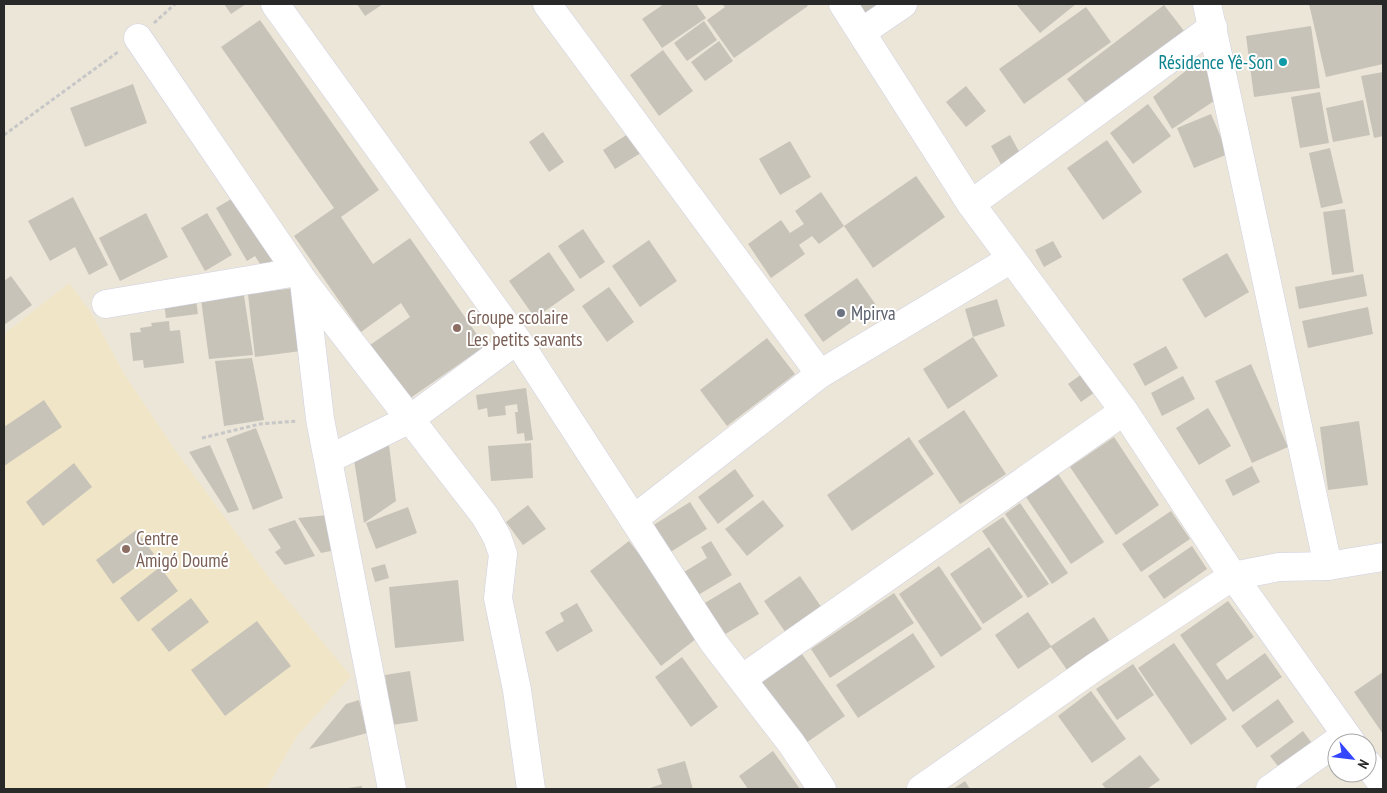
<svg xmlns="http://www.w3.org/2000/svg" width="1387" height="793" font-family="'PT Sans Narrow',sans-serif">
  <rect width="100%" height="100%" fill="#ece6d9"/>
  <polygon fill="#f0e6c7" points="69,283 90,311 126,377 173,447 270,579 351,676 298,735 266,789 4,789 4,334"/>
  <g fill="#c7c3b9">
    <polygon points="224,4 246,4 231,14"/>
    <polygon points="357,4 383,4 365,16"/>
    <polygon points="664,4 696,4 706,18 662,48 642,19"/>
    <polygon points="722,4 806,4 808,6 734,58 707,20 725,7"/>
    <polygon points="857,4 877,4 879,7 866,16"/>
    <polygon points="1016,4 1076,4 1040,33"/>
    <polygon points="1309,4 1383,4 1383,64 1326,77"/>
    <polygon points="1164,5 1188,36 1091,110 1067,79"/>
    <polygon points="1086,7 1111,42 1024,104 999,69"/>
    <polygon points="260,20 379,190 341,217 373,264 410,238 485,346 409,399 370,345 410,317 401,303 361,332 294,236 334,208 221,47"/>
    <polygon points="704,21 717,40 687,61 674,43"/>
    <polygon points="1311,26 1320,88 1254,97 1246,36"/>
    <polygon points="719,41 733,61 705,81 691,62"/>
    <polygon points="663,50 693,91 659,116 630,75"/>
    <polygon points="1208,53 1217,99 1172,129 1153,97"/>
    <polygon points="1383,72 1383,136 1374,138 1361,76"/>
    <polygon points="133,84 147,123 85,147 70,108"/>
    <polygon points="966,86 986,111 966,127 946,102"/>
    <polygon points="1320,92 1329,143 1300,148 1291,97"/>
    <polygon points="1363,100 1370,135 1333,142 1326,108"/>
    <polygon points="1148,104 1171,136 1133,164 1110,133"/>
    <polygon points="1211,114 1228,154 1194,168 1177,128"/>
    <polygon points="543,132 564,162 549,172 529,142"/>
    <polygon points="631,132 644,151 615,169 603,150"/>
    <polygon points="1010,135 1022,157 1003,168 991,146"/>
    <polygon points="1107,140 1142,192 1103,220 1067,168"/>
    <polygon points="790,141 811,177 780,195 759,159"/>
    <polygon points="1330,148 1343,203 1321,208 1309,153"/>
    <polygon points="916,176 945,217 873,268 844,226"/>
    <polygon points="821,192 844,226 819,244 812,236 799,245 805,254 771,278 748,244 781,220 790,233 804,224 795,211"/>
    <polygon points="238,195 275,259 262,267 255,256 247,261 216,208"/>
    <polygon points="73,197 108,265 89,275 75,247 50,261 28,221"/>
    <polygon points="1345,209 1354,272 1332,275 1323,212"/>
    <polygon points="146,213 168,257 120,281 99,238"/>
    <polygon points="207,213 232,255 205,271 181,228"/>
    <polygon points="583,229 605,262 580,279 558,246"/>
    <polygon points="649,240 677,281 640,307 612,266"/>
    <polygon points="1053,241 1062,257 1044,267 1035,250"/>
    <polygon points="549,252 575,290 535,318 509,281"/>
    <polygon points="1227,253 1249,292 1205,318 1182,279"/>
    <polygon points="1363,274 1367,296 1299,309 1295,287"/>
    <polygon points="11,276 32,305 4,325 4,281"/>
    <polygon points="857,278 876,305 823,342 804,315"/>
    <polygon points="609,287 634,322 607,342 582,306"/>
    <polygon points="294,288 301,351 255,357 248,294"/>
    <polygon points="243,289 253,355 209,359 200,292"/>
    <polygon points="997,299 1005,326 973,337 965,309"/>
    <polygon points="196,300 198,314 166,318 164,304"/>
    <polygon points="1368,307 1373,334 1308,348 1302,321"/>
    <polygon points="169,321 170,331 180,330 184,363 144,368 143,360 133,361 130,333 141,332 140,328 152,326 151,323"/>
    <polygon points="973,337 998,376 948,409 923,369"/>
    <polygon points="767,338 795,374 727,426 700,390"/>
    <polygon points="1166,346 1178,368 1145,386 1133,364"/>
    <polygon points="252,358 264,420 224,426 215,361"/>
    <polygon points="1251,364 1288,447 1252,463 1215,381"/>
    <polygon points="1082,374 1095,392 1081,402 1068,384"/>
    <polygon points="1183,376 1195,399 1162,416 1151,393"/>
    <polygon points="526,388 533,440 525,441 524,433 517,434 515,412 518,412 517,404 505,406 506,415 488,417 487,408 478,410 476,395"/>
    <polygon points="44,400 62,427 4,466 4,427"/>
    <polygon points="1208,408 1231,446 1199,465 1176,428"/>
    <polygon points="964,410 1006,474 960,504 918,441"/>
    <polygon points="1359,421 1368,485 1328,490 1320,427"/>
    <polygon points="256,428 283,498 253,510 226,439"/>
    <polygon points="388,437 396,501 364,523 354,460"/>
    <polygon points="909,437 934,474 852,531 827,495"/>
    <polygon points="1114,437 1159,505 1116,535 1070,467"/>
    <polygon points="531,443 533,478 491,481 488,446"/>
    <polygon points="210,445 239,510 228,513 189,452"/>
    <polygon points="74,463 92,487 43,526 26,502"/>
    <polygon points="1252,466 1260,482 1233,496 1225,480"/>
    <polygon points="735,469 754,496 718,524 698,497"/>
    <polygon points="1058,474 1104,542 1071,564 1026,497"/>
    <polygon points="763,500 784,526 747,556 725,529"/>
    <polygon points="690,502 707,529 669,553 652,526"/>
    <polygon points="1020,503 1068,573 1052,584 1005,514"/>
    <polygon points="528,505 546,529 523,545 506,522"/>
    <polygon points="408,507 417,533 376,549 366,523"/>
    <polygon points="1171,511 1190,539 1141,572 1122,544"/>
    <polygon points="328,515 336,550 321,553 298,518"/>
    <polygon points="1003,517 1049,584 1028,598 982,531"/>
    <polygon points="295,520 315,556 285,565 275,552 281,548 268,529"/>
    <polygon points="136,530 154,554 113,584 96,560"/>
    <polygon points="629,541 701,635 661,666 590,571"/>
    <polygon points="711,541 732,575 693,598 679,575 707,558 701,547"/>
    <polygon points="1192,546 1207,569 1164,599 1148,576"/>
    <polygon points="989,547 1023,597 983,624 950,574"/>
    <polygon points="385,564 389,578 375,582 371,568"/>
    <polygon points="939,566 982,629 941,657 899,594"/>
    <polygon points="160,567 178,591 138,622 120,598"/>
    <polygon points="800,576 824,611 788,636 764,601"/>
    <polygon points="458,580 464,641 395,648 389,587"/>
    <polygon points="740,582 759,614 717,639 698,607"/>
    <polygon points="894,593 914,623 830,678 811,649"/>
    <polygon points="191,598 209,622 169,652 151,629"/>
    <polygon points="1228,601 1254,637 1216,664 1227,680 1265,653 1282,677 1233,712 1180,635"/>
    <polygon points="577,603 593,631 557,652 545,632 564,621 560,613"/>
    <polygon points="1028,612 1051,646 1094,617 1114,648 1072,677 1051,647 1018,669 995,635"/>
    <polygon points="257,621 291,666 225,716 191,670"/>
    <polygon points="913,633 935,667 858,718 836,685"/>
    <polygon points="1174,643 1227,719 1191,745 1138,668"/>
    <polygon points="802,654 845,716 803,745 761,683"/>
    <polygon points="682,657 718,707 691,727 655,677"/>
    <polygon points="1133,664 1154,695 1117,720 1096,689"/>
    <polygon points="410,671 418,721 392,725 385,675"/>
    <polygon points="1383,672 1383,734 1354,692"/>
    <polygon points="1091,691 1126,739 1092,763 1058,716"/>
    <polygon points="1278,699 1294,722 1257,748 1241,726"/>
    <polygon points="359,700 367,733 309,749 346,704"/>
    <polygon points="1303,731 1314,746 1282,771 1270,756"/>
    <polygon points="773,751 800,789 748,789 739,776"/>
    <polygon points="1140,755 1160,780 1147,789 1106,789 1102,784"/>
    <polygon points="685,761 693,789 647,789 662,784 657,769"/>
    <polygon points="965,781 970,789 953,789"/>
    <polygon points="362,786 362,789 348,789 348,788"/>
  </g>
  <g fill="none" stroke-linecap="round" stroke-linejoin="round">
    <g stroke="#cfd0e3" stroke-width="29">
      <g id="minor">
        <polyline points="275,4 517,340 714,643 791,743 822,789"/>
        <polyline points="547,4 820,374"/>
        <polyline points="843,4 971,204 1124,411 1233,576 1352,743"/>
        <polyline points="1207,4 1328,566"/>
        <polyline points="862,32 903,4"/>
        <polyline points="138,38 304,282 485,516 497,537 503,554 498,598 517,690 531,789"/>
        <polyline points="971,204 1213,27"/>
        <polyline points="304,282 320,419 392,789"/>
        <polyline points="106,304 297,272"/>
        <polyline points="329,459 410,419 517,340"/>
        <polyline points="635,518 820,374 1011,259"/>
        <polyline points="743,678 1124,411"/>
        <polyline points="1367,763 1383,785"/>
        <polyline points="921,789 1095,667 1233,576 1279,567 1328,566 1383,557"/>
        <polyline points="1270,789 1346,735"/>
      </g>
    </g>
    <g stroke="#c7c7c7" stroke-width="3" stroke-dasharray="4 2.5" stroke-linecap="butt">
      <polyline points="154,23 175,4"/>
      <polyline points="4,135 118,52"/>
      <polyline points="202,438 260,424 297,421"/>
    </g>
    <use href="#minor" stroke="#fff" stroke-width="28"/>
  </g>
  <circle fill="#0f9aa8" stroke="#fff" stroke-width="2" cx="1283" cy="62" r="5"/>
  <circle fill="#6b7280" stroke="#fff" stroke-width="2" cx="841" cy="313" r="5"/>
  <g fill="#8d6e63" stroke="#fff" stroke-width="2">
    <circle cx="457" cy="328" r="5"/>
    <circle cx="126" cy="549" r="5"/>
  </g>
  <g text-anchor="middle" stroke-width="4" stroke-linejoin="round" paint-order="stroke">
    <g font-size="19" fill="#0d838f" stroke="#fff" text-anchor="end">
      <text x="1273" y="69">Résidence Yê-Son</text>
    </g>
    <g font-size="19" fill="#5b616d" stroke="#fff" text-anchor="start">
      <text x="851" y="320">Mpirva</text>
    </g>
    <g font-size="19" fill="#785e54" stroke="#fff" text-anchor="start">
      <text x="467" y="324">Groupe scolaire<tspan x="467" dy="22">Les petits savants</tspan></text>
      <text x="136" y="545">Centre<tspan x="136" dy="22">Amigó Doumé</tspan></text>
    </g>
  </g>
  <rect width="1387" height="793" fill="none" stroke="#292929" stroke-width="10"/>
  <g transform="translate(1352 758) rotate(118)"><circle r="24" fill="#ffffff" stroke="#a9a9a9"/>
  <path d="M0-4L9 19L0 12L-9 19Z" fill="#3446ff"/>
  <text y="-8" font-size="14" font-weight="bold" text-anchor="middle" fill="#292929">N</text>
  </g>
</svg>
